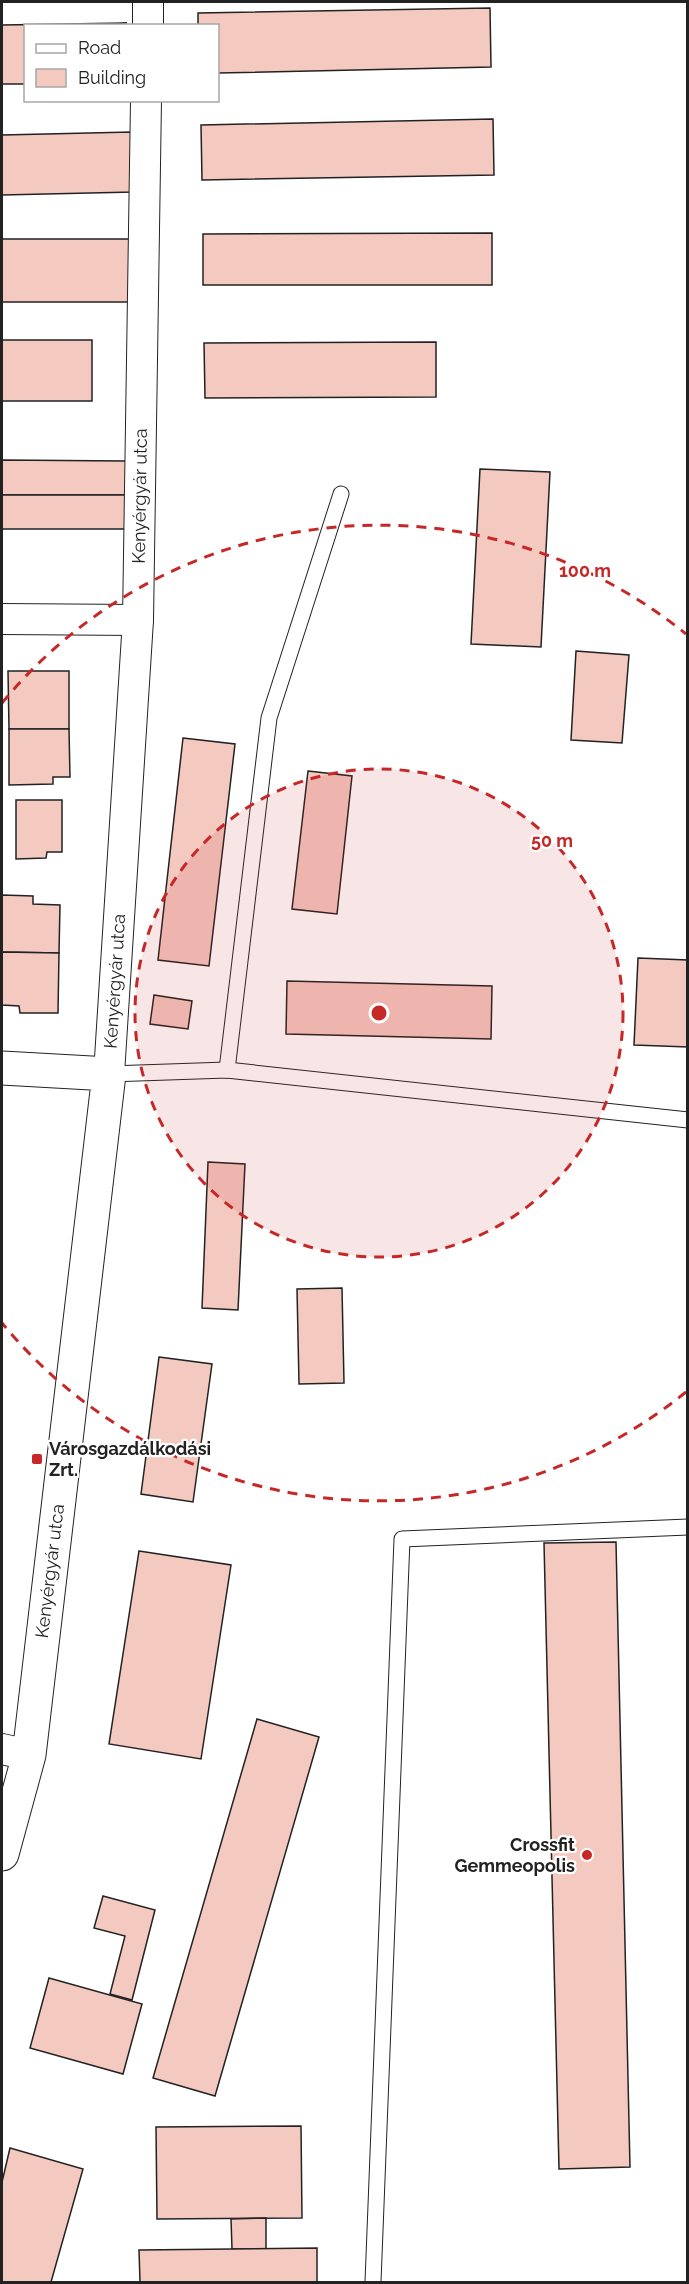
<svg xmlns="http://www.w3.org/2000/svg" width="689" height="2284" font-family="Raleway,sans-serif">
  <rect width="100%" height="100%" fill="#fff"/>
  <g fill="#f3c9c0" stroke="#222" stroke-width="1.5">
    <polygon points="490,8 491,67 218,73 218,26 198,26 198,13"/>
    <polygon points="127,23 26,26 26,84 2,84 2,25"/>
    <polygon points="493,119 494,175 202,180 201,125"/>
    <polygon points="132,132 134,192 2,195 2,135"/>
    <polygon points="492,233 492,285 203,285 203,234"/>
    <rect x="2" y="239" width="129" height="63"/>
    <rect x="2" y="340" width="90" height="61"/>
    <polygon points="436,342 436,397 205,398 204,343"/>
    <polygon points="2,460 126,461 126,495 2,495"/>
    <polygon points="480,469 550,472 541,647 471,644"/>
    <polygon points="2,495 126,495 127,529 2,529"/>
    <polygon points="576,651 629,655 622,743 571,740"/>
    <polygon points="8,671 69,671 69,729 9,729"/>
    <polygon points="9,729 69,729 70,777 53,777 53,784 9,785"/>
    <polygon points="183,738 235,744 209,966 158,960"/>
    <polygon points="308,771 352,776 337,914 292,909"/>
    <polygon points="16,800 62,800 62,852 47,852 46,858 16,859"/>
    <polygon points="2,895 33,896 33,904 60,905 59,953 2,952"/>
    <polygon points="2,952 59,953 58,1013 20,1013 19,1006 2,1005"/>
    <polygon points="638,958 688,960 688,1047 634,1045"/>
    <polygon points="287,981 492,986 491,1039 286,1034"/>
    <polygon points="154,995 192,1001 188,1029 150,1024"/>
    <polygon points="208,1162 245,1164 238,1310 202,1308"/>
    <polygon points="342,1288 344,1383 299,1384 297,1289"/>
    <polygon points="159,1357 212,1364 193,1502 141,1494"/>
    <polygon points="616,1542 630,2167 559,2169 544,1543"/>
    <polygon points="139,1551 231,1565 201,1759 109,1744"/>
    <polygon points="257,1719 319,1737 215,2096 153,2078"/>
    <polygon points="103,1896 155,1910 132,2000 110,1994 125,1936 94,1928"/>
    <polygon points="49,1978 142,2004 123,2074 30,2048"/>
    <polygon points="301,2126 302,2218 157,2219 156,2127"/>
    <polygon points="10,2148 83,2169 51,2282 2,2282 2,2182"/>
    <polygon points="266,2218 266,2249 232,2249 231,2219"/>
    <polygon points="317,2248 317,2282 140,2282 139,2250"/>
  </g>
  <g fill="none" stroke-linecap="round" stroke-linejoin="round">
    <g stroke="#222" stroke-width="17">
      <g id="service">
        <polyline points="227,1070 269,718 341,494"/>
        <polyline points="109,1074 227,1070 688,1120"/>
        <polyline points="373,2282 402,1539 688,1527"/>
      </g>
    </g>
    <g stroke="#222" stroke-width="32">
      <g id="minor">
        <polyline points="148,26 148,2"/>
        <polyline points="2,619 138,620"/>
        <path id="s1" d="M 109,1074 L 138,620 L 146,100"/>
        <polyline points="2,1749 29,1755"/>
      </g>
    </g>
    <g stroke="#222" stroke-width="35">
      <polyline id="tertiary" points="2,1068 109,1074 29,1755 2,1854"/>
    </g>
    <use href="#service" stroke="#fff" stroke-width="15"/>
    <use href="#minor" stroke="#fff" stroke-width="30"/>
    <use href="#tertiary" stroke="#fff" stroke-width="33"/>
  </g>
  <circle cx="379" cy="1013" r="244" fill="#c62828" fill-opacity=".12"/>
  <g fill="none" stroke="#c62828" stroke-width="3" stroke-dasharray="10 8">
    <circle cx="379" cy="1013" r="244"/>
    <path d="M686 1392A488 488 0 0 1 2 1323M2 703A488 488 0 0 1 686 634"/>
  </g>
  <g fill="#c62828" stroke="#fff" stroke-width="2">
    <rect x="31" y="1453" width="12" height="12" rx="3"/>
    <circle cx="587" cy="1855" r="6"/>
  </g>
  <g text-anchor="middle" stroke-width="4.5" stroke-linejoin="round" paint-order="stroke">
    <g font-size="18" fill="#222" stroke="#fff">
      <text dy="6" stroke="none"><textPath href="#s1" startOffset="579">Kenyérgyár utca</textPath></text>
      <text dy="6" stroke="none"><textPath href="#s1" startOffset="93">Kenyérgyár utca</textPath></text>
      <text transform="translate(50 1571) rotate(-83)" y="6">Kenyérgyár utca</text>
    </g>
    <g font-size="18" font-weight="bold" fill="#222" stroke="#fff" text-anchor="start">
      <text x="49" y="1455">Városgazdálkodási<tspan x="49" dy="21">Zrt.</tspan></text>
      <text x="575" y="1851" text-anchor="end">Crossfit<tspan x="575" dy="21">Gemmeopolis</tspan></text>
    </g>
  </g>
  <circle cx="379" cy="1013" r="9" fill="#c62828" stroke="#fff" stroke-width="3"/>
  <g font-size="18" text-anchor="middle" font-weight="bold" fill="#c62828" stroke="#fff" stroke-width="4.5" stroke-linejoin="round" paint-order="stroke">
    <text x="585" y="577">100 m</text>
    <text x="552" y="847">50 m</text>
  </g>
  <rect width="689" height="2284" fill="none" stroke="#222222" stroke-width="6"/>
  <rect x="24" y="24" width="195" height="78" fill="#ffffff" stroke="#a7a7a7" stroke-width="1.5"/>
  <rect x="36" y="44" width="30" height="9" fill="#ffffff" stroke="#a7a7a7" stroke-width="1.5"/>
  <text x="78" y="54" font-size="18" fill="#222222">Road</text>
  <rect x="36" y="69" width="30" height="18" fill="#f3c9c0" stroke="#a7a7a7" stroke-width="1.5"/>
  <text x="78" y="84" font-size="18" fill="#222222">Building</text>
</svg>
